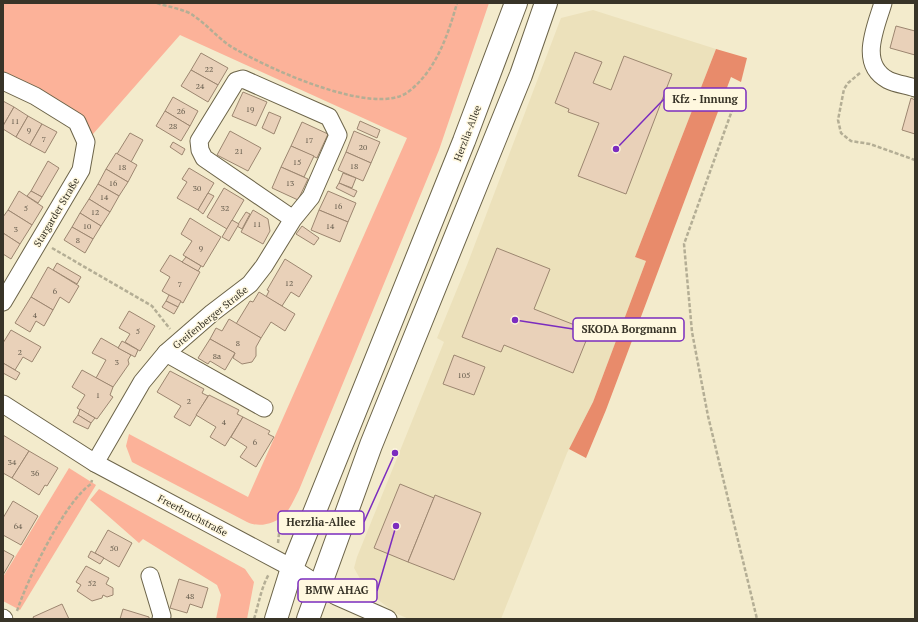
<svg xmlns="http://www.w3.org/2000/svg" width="918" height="622" font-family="'PT Serif',serif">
  <rect width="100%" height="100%" fill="#f3ebcc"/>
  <polygon fill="#ece1bb" points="593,10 716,49 635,257 646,261 593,402 567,453 501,619 409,619 395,613 367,591 354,568 357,557 444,342 437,338 467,265 561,18"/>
  <g fill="#fcb299">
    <path d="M 3,3 L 489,3 L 439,150 L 299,490 C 295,497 291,508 285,514 C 275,524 259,528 247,522 L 132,462 L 126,446 L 129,434 L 248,497 L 407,138 L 180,35 L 86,142 L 77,122 L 3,81 Z"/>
    <polygon points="69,468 96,485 20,610 3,601 3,577"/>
    <polygon points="99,489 245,569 254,582 247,619 216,619 221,595 217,585 143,539 139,543 90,500"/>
  </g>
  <polygon fill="#e88b6b" points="716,49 747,58 741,82 731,77 606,410 586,458 569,449 593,402 646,261 635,257"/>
  <g fill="#e9d1b9" stroke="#9c8670">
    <polygon points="896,26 915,31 915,55 890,48"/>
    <polygon points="575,52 602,62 593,83 611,90 624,56 672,74 626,194 578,176 599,123 568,112 569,109 555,103"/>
    <polygon points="201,53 228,68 218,85 191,70"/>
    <polygon points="191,70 218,85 208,102 181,86"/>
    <polygon points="243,92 267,102 256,126 232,116"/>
    <polygon points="173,97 198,111 190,126 165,111"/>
    <polygon points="911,98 915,100 915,134 902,130"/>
    <polygon points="3,101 14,107 3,126"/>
    <polygon points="14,107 28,116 16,137 3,129 3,126"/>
    <polygon points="165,111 190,126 181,141 156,126"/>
    <polygon points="269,112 281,117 274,134 262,128"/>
    <polygon points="28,116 42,124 30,145 16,137"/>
    <polygon points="360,121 380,130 377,138 357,129"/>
    <polygon points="302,122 328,134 317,158 291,146"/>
    <polygon points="42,124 57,132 45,153 30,145"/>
    <polygon points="230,131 261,148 248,171 217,155"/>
    <polygon points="354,131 380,142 371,163 346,152"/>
    <polygon points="130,133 143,140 131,162 117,154"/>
    <polygon points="173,142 185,149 182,155 170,147"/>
    <polygon points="291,146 314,156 304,177 281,167"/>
    <polygon points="346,152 371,163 363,181 338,170"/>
    <polygon points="116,153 137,165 128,182 106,169"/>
    <polygon points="48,161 59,168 42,197 31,191"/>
    <polygon points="281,167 308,179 298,200 272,188"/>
    <polygon points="189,168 214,183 198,210 177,198 187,182 182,179"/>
    <polygon points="106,169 128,182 119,196 98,184"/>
    <polygon points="343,173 356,178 352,188 339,183"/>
    <polygon points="339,183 357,191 354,197 336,188"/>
    <polygon points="98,184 119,196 110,212 89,199"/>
    <polygon points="224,188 244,200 227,229 207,217"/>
    <polygon points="19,191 43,207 32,225 8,210"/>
    <polygon points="31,191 42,197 38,203 27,196"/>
    <polygon points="328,191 356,203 348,222 319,210"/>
    <polygon points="208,193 214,196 203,214 198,210"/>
    <polygon points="89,199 110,212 101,226 80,213"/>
    <polygon points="8,210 32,225 20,244 3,233 3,217"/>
    <polygon points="253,210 268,219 270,231 263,244 241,232"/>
    <polygon points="319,210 348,222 340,242 311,230"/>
    <polygon points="246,212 250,214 242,229 237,226"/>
    <polygon points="80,213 101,226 93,239 72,227"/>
    <polygon points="190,218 221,237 203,267 183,255 192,241 181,234"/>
    <polygon points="232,220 239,224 229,241 222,237"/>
    <polygon points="302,226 319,238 314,245 296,234"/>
    <polygon points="72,227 93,239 85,253 64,240"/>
    <polygon points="3,233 20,244 11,259 3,254"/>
    <polygon points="497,248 550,269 534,309 590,331 573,373 504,345 501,352 462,337"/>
    <polygon points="170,255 200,272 183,303 162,291 170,277 160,271"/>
    <polygon points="186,257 201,266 198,271 182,262"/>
    <polygon points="285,259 312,276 299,297 291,292 282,306 266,297 269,291 267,290"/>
    <polygon points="57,263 81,277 77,284 53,270"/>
    <polygon points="48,267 79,286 69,303 60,297 53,310 31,297"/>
    <polygon points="259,292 295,314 285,331 271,322 261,338 236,324 250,301 253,302"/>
    <polygon points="169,295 181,301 178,307 166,301"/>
    <polygon points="31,297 53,310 44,326 36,321 30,332 15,323"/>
    <polygon points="166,301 178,307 174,314 162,307"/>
    <polygon points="129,311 155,326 140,351 125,342 130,334 119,328"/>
    <polygon points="229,319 261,338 256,347 256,356 252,362 242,364 233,358 235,353 210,339 216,328 222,331"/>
    <polygon points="11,330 41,347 32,362 23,357 15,370 3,363 3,343"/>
    <polygon points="101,338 131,355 128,360 129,364 113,387 96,378 106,360 92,353"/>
    <polygon points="210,339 235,353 225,370 210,361 208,364 198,358"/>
    <polygon points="122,341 138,350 135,357 118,348"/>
    <polygon points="454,355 485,367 474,395 443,384"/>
    <polygon points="3,363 20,373 16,380 3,373"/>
    <polygon points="82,370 113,387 110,395 113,397 97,419 77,408 85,395 72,387"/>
    <polygon points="170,371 204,389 202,393 208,396 190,426 174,417 181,406 157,392"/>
    <polygon points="209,395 239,410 237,414 243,417 225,446 210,437 216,427 196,415"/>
    <polygon points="80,409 95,418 91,423 78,415"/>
    <polygon points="78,415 91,423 88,429 73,422"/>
    <polygon points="243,417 270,431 268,434 274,437 256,467 240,457 247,447 231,437"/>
    <polygon points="3,435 29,451 12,478 3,473"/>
    <polygon points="29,451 58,468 47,486 45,485 39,495 12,478"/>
    <polygon points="400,484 434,498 408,562 374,548"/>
    <polygon points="435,495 481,513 454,580 408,562"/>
    <polygon points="13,501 38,516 21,545 3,535 3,518"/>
    <polygon points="108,530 132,543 119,567 95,553"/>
    <polygon points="3,550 14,556 3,575"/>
    <polygon points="91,551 104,558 100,564 88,557"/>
    <polygon points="86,566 109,578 106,584 113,588 113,595 107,597 103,595 102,598 92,601 77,591 81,585 76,582"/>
    <polygon points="179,579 208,588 202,608 190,604 187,613 170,608"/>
    <polygon points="62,604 69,619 34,619 33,617"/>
    <polygon points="123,609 149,617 149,619 120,619"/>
  </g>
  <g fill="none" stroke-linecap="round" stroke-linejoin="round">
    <g stroke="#6c6449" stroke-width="19">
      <g id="minor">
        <path d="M 883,3 C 876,27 858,64 888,80 C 896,84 906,85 915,88"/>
        <polyline points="3,81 35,96 77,122 86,142 81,170 3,302"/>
        <polyline points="166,353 264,408"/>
        <polyline points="3,404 95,463 292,568 336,596 388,619"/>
        <polyline points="95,463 142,382 166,353 212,313 250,284 264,266 293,219 311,197 338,135 329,117 243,79 236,81 199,141 200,150 204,158 293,219"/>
        <polyline points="150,576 162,616 161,619"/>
        <polyline points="3,618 4,619"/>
      </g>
    </g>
    <g stroke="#6c6449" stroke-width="24">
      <g id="major">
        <polyline points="276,619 292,568 464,141 516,3"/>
        <polyline points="308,619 371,445 521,75 546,3"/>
      </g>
    </g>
    <g stroke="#b4ae95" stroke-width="2.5" stroke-dasharray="4 2" stroke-linecap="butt">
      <path d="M 157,3 C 168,7 185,9 194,16 C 209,26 221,42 237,50 C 270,69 374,117 408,92 C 436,71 448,35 457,3"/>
      <polyline points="860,73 848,83 844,89 838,120 841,133 851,141 870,144 915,160"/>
      <polyline points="739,91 684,244 692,332 708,416 757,619"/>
      <polyline points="52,248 152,306 170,329"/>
      <polyline points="278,543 280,524 293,512"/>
      <path d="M 17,611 C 27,580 65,501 91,484 L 92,480"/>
      <path d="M 254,619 C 259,603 261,588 269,574"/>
    </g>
    <use href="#minor" stroke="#fff" stroke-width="17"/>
    <use href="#major" stroke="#fff" stroke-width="22"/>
  </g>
  <g text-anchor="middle" stroke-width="3" stroke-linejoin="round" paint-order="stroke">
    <g font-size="8" fill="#645b4c">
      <text x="209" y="72">22</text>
      <text x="200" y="89">24</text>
      <text x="250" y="112">19</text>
      <text x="181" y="114">26</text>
      <text x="15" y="124">11</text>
      <text x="173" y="129">28</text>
      <text x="29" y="133">9</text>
      <text x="44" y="142">7</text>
      <text x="309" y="143">17</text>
      <text x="363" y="150">20</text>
      <text x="239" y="154">21</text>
      <text x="297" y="165">15</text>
      <text x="354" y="169">18</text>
      <text x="122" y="170">18</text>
      <text x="113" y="186">16</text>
      <text x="290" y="186">13</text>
      <text x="197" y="191">30</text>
      <text x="104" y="200">14</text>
      <text x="338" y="209">16</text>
      <text x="26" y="211">5</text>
      <text x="225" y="211">32</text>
      <text x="95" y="215">12</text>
      <text x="257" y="227">11</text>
      <text x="87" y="229">10</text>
      <text x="330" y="229">14</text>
      <text x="16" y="232">3</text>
      <text x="78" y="243">8</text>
      <text x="201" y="251">9</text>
      <text x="289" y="286">12</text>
      <text x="180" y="287">7</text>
      <text x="55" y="294">6</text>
      <text x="35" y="318">4</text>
      <text x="138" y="334">5</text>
      <text x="238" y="346">8</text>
      <text x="20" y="355">2</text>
      <text x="217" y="359">8a</text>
      <text x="117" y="365">3</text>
      <text x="464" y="378">105</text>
      <text x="98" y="398">1</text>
      <text x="189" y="404">2</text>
      <text x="224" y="425">4</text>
      <text x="255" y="445">6</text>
      <text x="12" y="465">34</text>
      <text x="35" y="476">36</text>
      <text x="18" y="529">64</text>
      <text x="114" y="551">50</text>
      <text x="92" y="586">52</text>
      <text x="190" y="599">48</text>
    </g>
    <g font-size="10" fill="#383428" stroke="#fff8df">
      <text transform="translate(467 133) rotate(-69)" y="4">Herzlia-Allee</text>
      <text transform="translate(56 212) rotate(-59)" y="4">Stargarder Straße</text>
      <text transform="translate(210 317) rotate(-39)" y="4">Greifenberger Straße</text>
      <text transform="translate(193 515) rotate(28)" y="4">Freerbruchstraße</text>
    </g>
  </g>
  <path fill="none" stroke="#7b2cbf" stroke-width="1.5" d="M616 149L664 99M515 320L573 329M395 453L364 522M396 526L377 591"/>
  <g fill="#7b2cbf" stroke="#fff8df" stroke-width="1.5">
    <circle cx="616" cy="149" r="4"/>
    <circle cx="515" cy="320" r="4"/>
    <circle cx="395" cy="453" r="4"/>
    <circle cx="396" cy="526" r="4"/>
  </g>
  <g fill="#fff8df" stroke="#7b2cbf" stroke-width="1.5">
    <rect x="664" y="88" width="82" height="23" rx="4"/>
    <rect x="573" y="318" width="111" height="23" rx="4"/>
    <rect x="278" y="511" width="86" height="23" rx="4"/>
    <rect x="298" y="579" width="79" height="23" rx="4"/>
  </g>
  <g font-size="11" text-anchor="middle" font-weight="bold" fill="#383428">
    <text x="705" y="103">Kfz - Innung</text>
    <text x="629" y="333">SKODA Borgmann</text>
    <text x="321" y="526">Herzlia-Allee</text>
    <text x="337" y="594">BMW AHAG</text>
  </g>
  <rect width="918" height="622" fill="none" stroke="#383428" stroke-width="8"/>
</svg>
